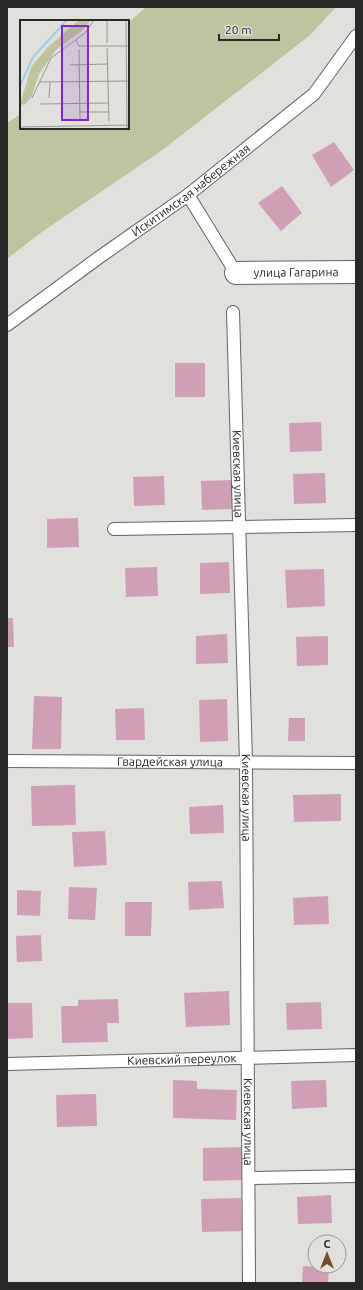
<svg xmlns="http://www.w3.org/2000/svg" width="363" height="1290" font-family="Ubuntu,sans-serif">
  <rect width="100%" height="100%" fill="#e2e0dd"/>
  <polygon fill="#bfc29e" points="146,7 336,7 309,36 161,151 39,234 7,259 7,123 21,114 21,128 128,128 128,23"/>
  <g fill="#cfa0b4">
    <polygon points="334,142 354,170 331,187 312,155"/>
    <polygon points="282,186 302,213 281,231 258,203"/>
    <rect x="175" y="363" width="30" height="34"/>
    <polygon points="321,422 322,451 290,452 289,423"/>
    <polygon points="325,473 326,503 294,504 293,474"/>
    <polygon points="164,476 165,505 134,506 133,477"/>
    <polygon points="233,480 234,509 202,510 201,481"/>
    <polygon points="78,518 79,547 47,548 47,519"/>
    <polygon points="229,562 230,593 200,594 200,563"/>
    <polygon points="157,567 158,596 126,597 125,568"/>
    <polygon points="324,569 325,606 287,608 285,570"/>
    <polygon points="7,618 13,618 14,647 7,647"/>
    <polygon points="227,634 228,663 196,664 196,636"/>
    <polygon points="328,636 328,665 297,666 296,637"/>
    <polygon points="34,696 62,697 61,749 32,749"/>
    <polygon points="227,699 228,741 200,742 199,700"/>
    <polygon points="144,708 145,740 116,740 115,709"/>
    <polygon points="289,718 305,718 305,741 288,741"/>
    <polygon points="75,785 76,825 32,826 31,786"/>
    <polygon points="341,794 341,821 294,822 293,795"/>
    <polygon points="223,805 224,833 190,834 189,807"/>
    <polygon points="105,831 107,865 74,867 72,832"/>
    <polygon points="222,881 224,908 189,910 188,882"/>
    <polygon points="69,887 97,888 95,920 68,919"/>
    <polygon points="17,890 41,891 40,916 17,915"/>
    <polygon points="328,896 329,924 294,925 293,898"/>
    <polygon points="125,902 152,902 151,936 125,936"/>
    <polygon points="41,935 42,961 17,962 16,936"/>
    <polygon points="229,991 230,1025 186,1027 184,993"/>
    <polygon points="118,999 119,1023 107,1023 108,1042 62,1043 61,1006 78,1006 78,1000"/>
    <polygon points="321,1002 322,1029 287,1030 286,1003"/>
    <polygon points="7,1003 32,1003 33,1038 7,1039"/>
    <polygon points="173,1080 197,1081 197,1089 237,1090 236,1120 173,1118"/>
    <polygon points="326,1080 327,1107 292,1109 291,1081"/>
    <polygon points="96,1094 97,1126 57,1127 56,1095"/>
    <polygon points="243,1147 243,1180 203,1181 203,1148"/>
    <polygon points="331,1195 332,1223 298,1224 297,1197"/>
    <polygon points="241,1198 242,1231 202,1232 201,1199"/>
    <polygon points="303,1266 329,1267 328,1283 302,1283"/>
  </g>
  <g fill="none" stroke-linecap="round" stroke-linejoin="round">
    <g stroke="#656361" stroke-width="14">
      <g id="lane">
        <polyline points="188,195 236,273"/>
        <path id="s1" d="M 233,312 L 246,762 L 249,1283"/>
        <path id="s2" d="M 7,325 L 101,256 L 188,195 L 314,94 L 356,36"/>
        <polyline points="114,529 356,525"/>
        <path id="s3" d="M 7,761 L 356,763"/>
        <path id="s4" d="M 7,1064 L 356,1055"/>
        <polyline points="249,1178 356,1176"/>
      </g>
    </g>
    <g stroke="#656361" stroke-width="24">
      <g id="street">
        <path id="s5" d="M 236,273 L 356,272"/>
      </g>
    </g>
    <use href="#lane" stroke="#fff" stroke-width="12"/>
    <use href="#street" stroke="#fff" stroke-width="22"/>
  </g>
  <g text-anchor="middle" stroke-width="3" stroke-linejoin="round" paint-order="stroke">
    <g font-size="12" fill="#292827" stroke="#e2e0dd">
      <text dy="4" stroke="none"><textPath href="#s2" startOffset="228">Искитимская набережная</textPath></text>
      <text dy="4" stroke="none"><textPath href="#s5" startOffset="60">улица Гагарина</textPath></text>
      <text dy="4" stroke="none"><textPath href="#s1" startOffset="162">Киевская улица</textPath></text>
      <text dy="4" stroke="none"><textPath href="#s3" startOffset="163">Гвардейская улица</textPath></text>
      <text dy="4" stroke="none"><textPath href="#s1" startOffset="486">Киевская улица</textPath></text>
      <text dy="4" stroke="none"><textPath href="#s4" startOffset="175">Киевский переулок</textPath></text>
      <text dy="4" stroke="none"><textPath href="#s1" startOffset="810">Киевская улица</textPath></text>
    </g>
  </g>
  <g transform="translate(20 20)">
    <rect width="109" height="109" fill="#e2e0dd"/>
    <path d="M 59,0 L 71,0 L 64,9 L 36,30 L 19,54 L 11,78 L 5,84 L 0,85 L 11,47 L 28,27 Z" fill="#bfc29e"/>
    <path fill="none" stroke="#9ad0e2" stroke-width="2" d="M 0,66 L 13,37 L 47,0"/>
    <path fill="none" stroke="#989694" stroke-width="1" d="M 87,0 L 87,23M 106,0 L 107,109M 56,20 L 59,26 L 109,26M 87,28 L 89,101M 59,29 L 60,100M 50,45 L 88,44M 20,62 L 109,61M 12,78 L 31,38 L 65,13 L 74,0M 29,78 L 30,62M 20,84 L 88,83M 60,92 L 88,92M 0,107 L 109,105"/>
    <path fill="#7b2cbf" fill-opacity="0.15" stroke="#7b2cbf" stroke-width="2" d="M 42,6 L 68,6 L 68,100 L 42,100 Z"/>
    <rect width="109" height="109" fill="none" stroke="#292827" stroke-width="2"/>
  </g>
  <rect width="363" height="1290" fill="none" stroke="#292827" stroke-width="16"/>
  <g transform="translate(327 1254)"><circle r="19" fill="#e2e0dd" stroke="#989694"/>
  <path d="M0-3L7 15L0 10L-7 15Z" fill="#734f29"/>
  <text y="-6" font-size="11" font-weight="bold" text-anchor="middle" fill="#292827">С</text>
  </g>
  <path d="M219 34v6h60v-6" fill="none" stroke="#292827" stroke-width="2"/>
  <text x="225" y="34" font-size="12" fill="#292827" stroke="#e2e0dd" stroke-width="3" paint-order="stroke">20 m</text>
</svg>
